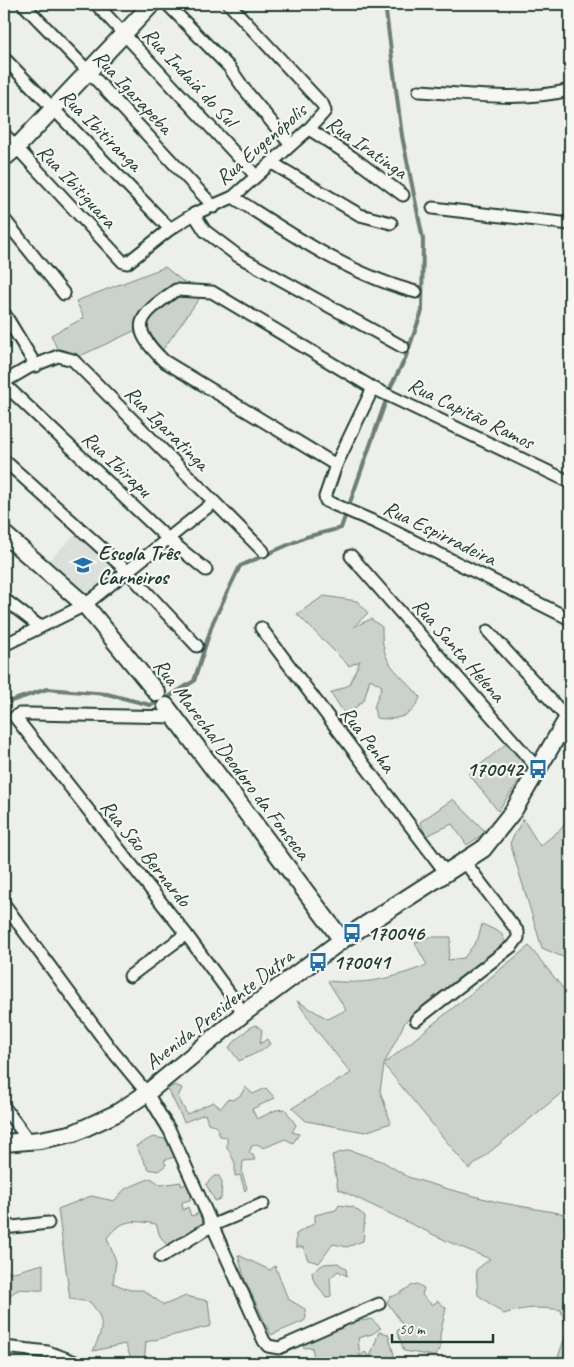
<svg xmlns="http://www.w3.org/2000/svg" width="574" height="1367" font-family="Caveat,sans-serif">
  <rect width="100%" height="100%" fill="#edefea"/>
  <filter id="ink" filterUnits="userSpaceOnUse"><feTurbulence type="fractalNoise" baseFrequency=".02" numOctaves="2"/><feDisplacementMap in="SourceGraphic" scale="10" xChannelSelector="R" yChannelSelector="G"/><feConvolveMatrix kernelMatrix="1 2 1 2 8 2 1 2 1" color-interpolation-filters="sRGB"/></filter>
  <g filter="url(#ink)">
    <polygon fill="#dce0db" points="79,531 118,569 118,571 88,595 84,595 47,562"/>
    <g fill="#cbd2cc" stroke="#758880">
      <polygon points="165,267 201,296 159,355 145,335 134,331 67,362 60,355 51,335 84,318 76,301"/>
      <path d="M 324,596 L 357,601 L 368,613 L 353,627 L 371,619 L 382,627 C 381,667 398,670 420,697 C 414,717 395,721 376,718 L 374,707 L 382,686 L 370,679 L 364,700 L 346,716 L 331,693 L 349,685 L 360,661 L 349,666 L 297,614 Z"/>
      <polygon points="507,743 529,766 498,811 469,774"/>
      <polygon points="453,799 486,832 467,845 452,824 426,836 420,822"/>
      <polygon points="570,812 570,960 542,948 510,843 523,819 540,846 562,828"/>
      <path d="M 482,924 L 501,933 L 508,947 L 452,986 L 405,1022 L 384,1064 L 529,946 L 570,997 L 570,1086 L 469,1169 L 384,1065 L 380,1091 L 391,1123 L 365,1132 L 306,1121 L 292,1108 L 351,1073 L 317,1031 L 297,1001 L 328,1019 L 346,1010 L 328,981 C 366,985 391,979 427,965 L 415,943 L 428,937 L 451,937 L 448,960 L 464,958 L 478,939 Z"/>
      <polygon points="256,1025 262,1030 260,1044 267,1039 270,1044 263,1050 239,1061 229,1047 248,1029"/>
      <polygon points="175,1085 182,1088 178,1097 187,1114 213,1102 221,1108 228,1099 233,1100 241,1095 245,1087 253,1094 266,1088 275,1098 252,1109 257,1119 276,1110 285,1109 296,1125 292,1132 299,1134 293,1143 285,1139 264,1148 257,1144 252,1146 249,1153 253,1155 255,1160 243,1161 242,1173 247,1188 245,1191 240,1175 235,1176 235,1163 227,1147 227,1137 220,1136 216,1126 208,1123 205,1114 184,1122 168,1089"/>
      <polygon points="153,1137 171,1140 178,1156 164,1160 166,1165 158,1171 148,1169 136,1146"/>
      <path d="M 349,1150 L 382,1161 L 408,1177 L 448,1189 L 497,1202 L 570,1215 L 570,1363 L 556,1363 L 567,1331 L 561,1310 C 540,1307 524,1307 504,1314 L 478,1295 L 476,1270 L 490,1259 L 449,1242 L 338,1189 L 332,1155 Z"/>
      <path d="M 183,1174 L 198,1198 L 190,1196 L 190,1200 L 182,1202 L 183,1210 L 188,1207 L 191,1216 L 198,1214 L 196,1202 L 208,1218 L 185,1247 L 169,1248 L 160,1236 L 156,1224 C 133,1220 121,1219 107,1238 L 116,1261 L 113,1283 L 130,1290 L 143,1290 L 164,1305 L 186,1296 L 208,1301 L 211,1326 L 146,1342 L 144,1363 L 133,1363 L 125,1344 L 93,1351 C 103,1329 106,1321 90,1302 L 70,1299 L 58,1209 L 91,1196 L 114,1201 L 125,1189 L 151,1178 L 161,1185 L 181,1182 L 181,1186 L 186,1184 Z"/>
      <polygon points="214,1176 219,1176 222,1182 221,1199 215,1201 206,1184"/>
      <polygon points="339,1205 353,1207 365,1216 363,1241 347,1247 333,1244 319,1263 308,1260 303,1247 296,1247 296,1234 315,1223 315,1215 336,1210"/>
      <polygon points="238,1255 270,1270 275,1266 288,1299 305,1309 306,1318 304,1321 271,1335 245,1280"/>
      <polygon points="338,1263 346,1269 347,1276 338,1271 330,1278 331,1296 326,1298 313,1279 312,1272 324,1264"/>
      <path d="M 43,1264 L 43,1290 C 37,1291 21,1288 18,1290 C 13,1292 9,1297 4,1300 L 4,1271 L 14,1272 Z"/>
      <path d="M 417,1284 L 424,1288 L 422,1295 L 432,1305 L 438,1301 L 446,1308 L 440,1335 L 440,1350 L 434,1356 L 404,1351 L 397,1331 L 403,1325 L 387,1302 L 390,1297 C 401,1295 407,1286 417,1284 Z"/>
      <polygon points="358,1315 362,1321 371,1319 381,1328 372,1334 358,1338 360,1356 365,1352 370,1357 379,1332 388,1334 395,1358 392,1363 315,1363 312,1347 305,1348 297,1342"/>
    </g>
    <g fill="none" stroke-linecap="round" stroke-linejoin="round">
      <g stroke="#6c7e77" stroke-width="4">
        <polyline points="167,698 194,681 213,622 240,566 306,537 341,528 391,386 405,359 422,311 423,239 402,136 385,4"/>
        <polyline points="4,706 8,702 47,689 107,694 150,705 158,703"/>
      </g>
      <g stroke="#1f3d34" stroke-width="15">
        <g id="street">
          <polyline points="23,4 88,71 214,207"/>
          <polyline points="96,4 256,176"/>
          <polyline points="167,4 229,67 245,90 290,144"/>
          <polyline points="4,58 170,229"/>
          <path d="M 419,91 C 469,94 522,102 570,90"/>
          <polyline points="309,129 352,157 403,195"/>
          <polyline points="4,134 123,262 127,263 170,229 194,214 233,197 309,129 325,111 323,105 229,4"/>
          <polyline points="272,163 360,215 391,223"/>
          <path d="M 233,197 C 290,233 349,275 416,292"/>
          <polyline points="433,208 570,224"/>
          <polyline points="194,214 205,231 238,256 403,347"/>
          <polyline points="4,219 64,294"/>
          <polyline points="4,313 36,366"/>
          <polyline points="4,382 28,368 58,356 73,360 263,551"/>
          <polyline points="4,384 167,538 206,570"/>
          <polyline points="373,388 336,465 325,497 326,501 377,523 570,619"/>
          <polyline points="4,460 127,571 197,646"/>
          <path d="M 336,465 L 164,361 C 128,326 137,317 176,290 L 212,292 L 373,388 L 570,482"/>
          <polyline points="351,556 538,769"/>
          <polyline points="4,599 39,626"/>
          <polyline points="261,628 446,873"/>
          <polyline points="488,631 568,719"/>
          <polyline points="4,645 85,605 214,502"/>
          <polyline points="175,717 31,714 19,714 15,717 186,934 244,1013"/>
          <polyline points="561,733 570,737"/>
          <polyline points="4,904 110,1048 147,1093 170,1131 264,1341 268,1346 279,1348 379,1304"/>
          <polyline points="130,976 186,934"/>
          <polyline points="416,1020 512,946 518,938 518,932 464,861"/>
          <polyline points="4,1107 29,1141"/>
          <polyline points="4,1228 48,1223"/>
          <polyline points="161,1257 211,1226 263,1204"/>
          <polyline points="4,1347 48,1352 78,1363"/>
        </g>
      </g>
      <g stroke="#1f3d34" stroke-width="20">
        <g id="secondary">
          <polyline points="4,158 16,148 152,4"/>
          <polyline points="4,534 85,605 157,693"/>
          <polyline points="166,706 342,940"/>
          <polyline points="4,1143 40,1140 74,1133 117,1113 147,1093 244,1013 342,940 483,849 514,810 570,714"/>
        </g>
      </g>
      <use href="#street" stroke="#f6f6f2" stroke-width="11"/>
      <use href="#secondary" stroke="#f6f6f2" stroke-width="16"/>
    </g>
  </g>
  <defs>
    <g id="school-bare" transform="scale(1.5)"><path d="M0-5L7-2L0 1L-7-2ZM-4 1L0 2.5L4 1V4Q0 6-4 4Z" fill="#1f6fb2" stroke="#f6f6f2" stroke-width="2.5" paint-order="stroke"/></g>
    <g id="bus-bare" transform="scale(1.5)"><path d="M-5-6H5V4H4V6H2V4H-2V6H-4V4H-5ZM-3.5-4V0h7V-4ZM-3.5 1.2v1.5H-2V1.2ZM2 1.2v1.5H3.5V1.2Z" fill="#1f6fb2" stroke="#f6f6f2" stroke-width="2.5" paint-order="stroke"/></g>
  </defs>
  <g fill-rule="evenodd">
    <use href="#school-bare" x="83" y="565"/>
    <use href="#bus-bare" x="538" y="769"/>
    <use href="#bus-bare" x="352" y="933"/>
    <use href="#bus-bare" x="318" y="962"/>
  </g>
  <g text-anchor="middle" stroke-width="4.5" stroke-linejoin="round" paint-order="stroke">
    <g font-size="21" fill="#1f3d34" stroke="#f6f6f2">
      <text transform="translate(190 77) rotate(47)" y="7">Rua Indaiá do Sul</text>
      <text transform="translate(133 92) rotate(47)" y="7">Rua Igarapeba</text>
      <text transform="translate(101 130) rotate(45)" y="7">Rua Ibitiranga</text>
      <text transform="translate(261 144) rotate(-41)" y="7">Rua Eugenópolis</text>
      <text transform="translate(367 147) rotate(35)" y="7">Rua Iratinga</text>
      <text transform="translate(77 186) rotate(47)" y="7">Rua Ibitiguara</text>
      <text transform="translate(471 413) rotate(26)" y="7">Rua Capitão Ramos</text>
      <text transform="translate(167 428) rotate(45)" y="7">Rua Igaratinga</text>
      <text transform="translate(117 464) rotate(43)" y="7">Rua Ibirapu</text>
      <text transform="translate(440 533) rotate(26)" y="7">Rua Espirradeira</text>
      <text transform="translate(459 650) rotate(49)" y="7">Rua Santa Helena</text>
      <text transform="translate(368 739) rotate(53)" y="7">Rua Penha</text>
      <text transform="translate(232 759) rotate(53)" y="7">Rua Marechal Deodoro da Fonseca</text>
      <text transform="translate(146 853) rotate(51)" y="7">Rua São Bernardo</text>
      <text transform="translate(219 1009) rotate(-38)" y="7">Avenida Presidente Dutra</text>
    </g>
    <g font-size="21" font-weight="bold" fill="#1f3d34" stroke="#f6f6f2" text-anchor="start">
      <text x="98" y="560">Escola Três<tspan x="98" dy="24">Carneiros</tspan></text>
      <text x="523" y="776" text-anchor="end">170042</text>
      <text x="367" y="940">170046</text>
      <text x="333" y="969">170041</text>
    </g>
  </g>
  <rect width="574" height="1367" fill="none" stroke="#f6f6f2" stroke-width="20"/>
  <rect x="10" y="10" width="554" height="1347" fill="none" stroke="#1f3d34" stroke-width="2" filter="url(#ink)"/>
  <path d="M392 1334v8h101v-8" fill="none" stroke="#1f3d34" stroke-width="2.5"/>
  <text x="399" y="1334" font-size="15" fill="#1f3d34" stroke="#f6f6f2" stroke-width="4" paint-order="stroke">50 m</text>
</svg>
